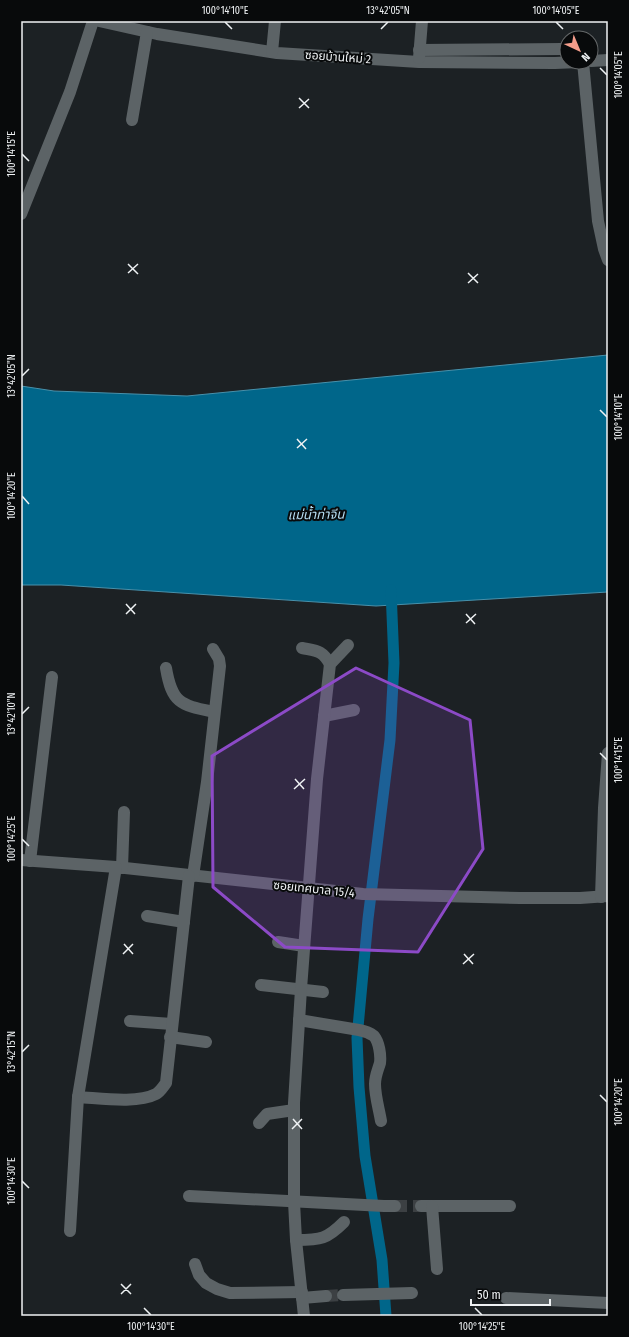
<svg xmlns="http://www.w3.org/2000/svg" width="629" height="1337" font-family="'Fira Sans Condensed','Noto Sans Thai',sans-serif">
  <rect width="100%" height="100%" fill="#1c2124"/>
  <polygon fill="#00668a" stroke="#4890aa" points="608,355 608,592 376,606 61,585 21,585 21,386 54,391 187,396"/>
  <g fill="none" stroke-linecap="round" stroke-linejoin="round">
    <polyline stroke="#00668a" stroke-width="11" points="386,1316 382,1260 365,1156 359,1087 357,1038 368,919 390,740 394,663 391,590"/>
    <g stroke="#3c4043" stroke-width="12" stroke-dasharray="12 6" stroke-linecap="butt">
      <polyline points="395,1206 421,1206"/>
      <polyline points="326,1296 343,1295"/>
    </g>
    <g stroke="#5c6366" stroke-width="12">
      <polyline points="99,21 157,34 277,53 419,62 555,63 579,62"/>
      <polyline points="419,50 562,49"/>
      <polyline points="272,52 275,21"/>
      <polyline points="419,58 422,21"/>
      <polyline points="591,61 608,60"/>
      <polyline points="583,62 598,221 604,249 608,260"/>
      <polyline points="132,120 147,32"/>
      <polyline points="21,214 70,92 93,21"/>
      <path d="M 302,648 C 317,651 322,650 330,664"/>
      <path d="M 166,668 C 172,704 181,705 214,712"/>
      <polyline points="324,716 354,710"/>
      <polyline points="21,860 116,867 363,894 520,898 580,898 608,896"/>
      <polyline points="30,861 52,677"/>
      <polyline points="122,868 124,812"/>
      <polyline points="193,876 207,782 220,666 219,659 213,649"/>
      <polyline points="601,897 604,808 608,753"/>
      <polyline points="147,916 184,922"/>
      <polyline points="278,942 304,946"/>
      <polyline points="261,985 323,992"/>
      <path d="M 299,1020 L 359,1030 C 364,1031 370,1033 374,1036 C 379,1042 381,1055 380,1063 C 378,1070 375,1076 375,1084 C 375,1096 379,1109 381,1121"/>
      <polyline points="130,1021 172,1024"/>
      <polyline points="170,1037 206,1042"/>
      <path d="M 78,1097 C 99,1098 137,1104 156,1094 C 160,1092 163,1087 166,1083 L 189,876"/>
      <polyline points="259,1123 267,1114 294,1110"/>
      <polyline points="189,1196 384,1206 395,1206"/>
      <polyline points="421,1206 510,1206"/>
      <polyline points="432,1206 437,1269"/>
      <polyline points="70,1231 78,1097 116,867"/>
      <path d="M 296,1240 C 321,1240 327,1239 344,1222"/>
      <polyline points="195,1264 199,1275 206,1283 217,1289 230,1293 302,1292"/>
      <polyline points="343,1295 412,1293"/>
      <polyline points="302,1298 326,1296"/>
      <polyline points="506,1298 608,1303"/>
      <polyline points="304,1316 296,1240 294,1202 294,1103 301,989 317,779 330,664 348,645"/>
    </g>
  </g>
  <path fill="#8c4ac7" fill-opacity="0.2" stroke="#8c4ac7" stroke-width="3" stroke-linejoin="round" d="M 356,668 L 470,720 L 483,849 L 418,952 L 285,947 L 213,887 L 212,756 Z"/>
  <path fill="none" stroke="#eff2f4" stroke-width="1.5" d="M 225,22 L 232,29M 556,22 L 563,29M 381,29 L 388,22M 600,68 L 607,75M 299,98 L 309,108M 299,108 L 309,99M 22,154 L 29,161M 128,264 L 138,274M 128,273 L 138,264M 468,273 L 478,283M 468,283 L 478,274M 22,376 L 29,369M 600,410 L 607,417M 297,439 L 306,449M 297,448 L 307,439M 22,496 L 29,504M 126,604 L 135,614M 126,614 L 136,604M 466,614 L 475,624M 466,623 L 476,614M 22,714 L 29,707M 600,753 L 607,760M 295,779 L 304,789M 294,789 L 305,779M 22,839 L 29,846M 124,944 L 133,954M 123,954 L 133,944M 464,954 L 473,964M 463,964 L 474,954M 22,1052 L 29,1045M 600,1095 L 607,1102M 293,1119 L 302,1129M 292,1129 L 302,1119M 22,1181 L 29,1188M 121,1284 L 131,1294M 121,1294 L 131,1284M 144,1308 L 151,1315M 475,1308 L 482,1315"/>
  <g text-anchor="middle" stroke-width="4" stroke-linejoin="round" paint-order="stroke">
    <g font-size="12" fill="#eff2f4" stroke="#080a0b">
      <text transform="translate(338 57) rotate(4)" y="4">ซอยบ้านใหม่ 2</text>
      <text transform="translate(314 889) rotate(6)" y="4">ซอยเทศบาล 15/4</text>
    </g>
    <g font-size="13" font-style="italic" fill="#b5ddf2" stroke="#080a0b">
      <text transform="translate(316 514) rotate(-1)" y="5">แม่น้ำท่าจีน</text>
    </g>
  </g>
  <rect width="629" height="1337" fill="none" stroke="#080a0b" stroke-width="44"/>
  <g transform="translate(579 50) rotate(136)"><circle r="19" fill="#080a0b" stroke="#646768"/>
  <path d="M0-3L7 15L0 10L-7 15Z" fill="#f49d8b"/>
  <text y="-6" font-size="11" font-weight="bold" text-anchor="middle" fill="#eff2f4">N</text>
  </g>
  <path d="M471 1299v6h79v-6" fill="none" stroke="#eff2f4" stroke-width="2"/>
  <text x="477" y="1299" font-size="12" fill="#eff2f4" stroke="#080a0b" stroke-width="3" paint-order="stroke">50 m</text>
  <rect x="22" y="22" width="585" height="1293" fill="none" stroke="#eff2f4" stroke-width="1.5"/>
  <g font-size="10" text-anchor="middle" fill="#eff2f4">
    <text x="225" y="14">100°14'10"E</text>
    <text x="388" y="14">13°42'05"N</text>
    <text x="556" y="14">100°14'05"E</text>
    <text transform="translate(618 75) rotate(-90)" y="4">100°14'05"E</text>
    <text transform="translate(11 154) rotate(-90)" y="4">100°14'15"E</text>
    <text transform="translate(11 376) rotate(-90)" y="4">13°42'05"N</text>
    <text transform="translate(618 417) rotate(-90)" y="4">100°14'10"E</text>
    <text transform="translate(11 496) rotate(-90)" y="4">100°14'20"E</text>
    <text transform="translate(11 714) rotate(-90)" y="4">13°42'10"N</text>
    <text transform="translate(618 760) rotate(-90)" y="4">100°14'15"E</text>
    <text transform="translate(11 839) rotate(-90)" y="4">100°14'25"E</text>
    <text transform="translate(11 1052) rotate(-90)" y="4">13°42'15"N</text>
    <text transform="translate(618 1102) rotate(-90)" y="4">100°14'20"E</text>
    <text transform="translate(11 1181) rotate(-90)" y="4">100°14'30"E</text>
    <text x="151" y="1330">100°14'30"E</text>
    <text x="482" y="1330">100°14'25"E</text>
  </g>
</svg>
